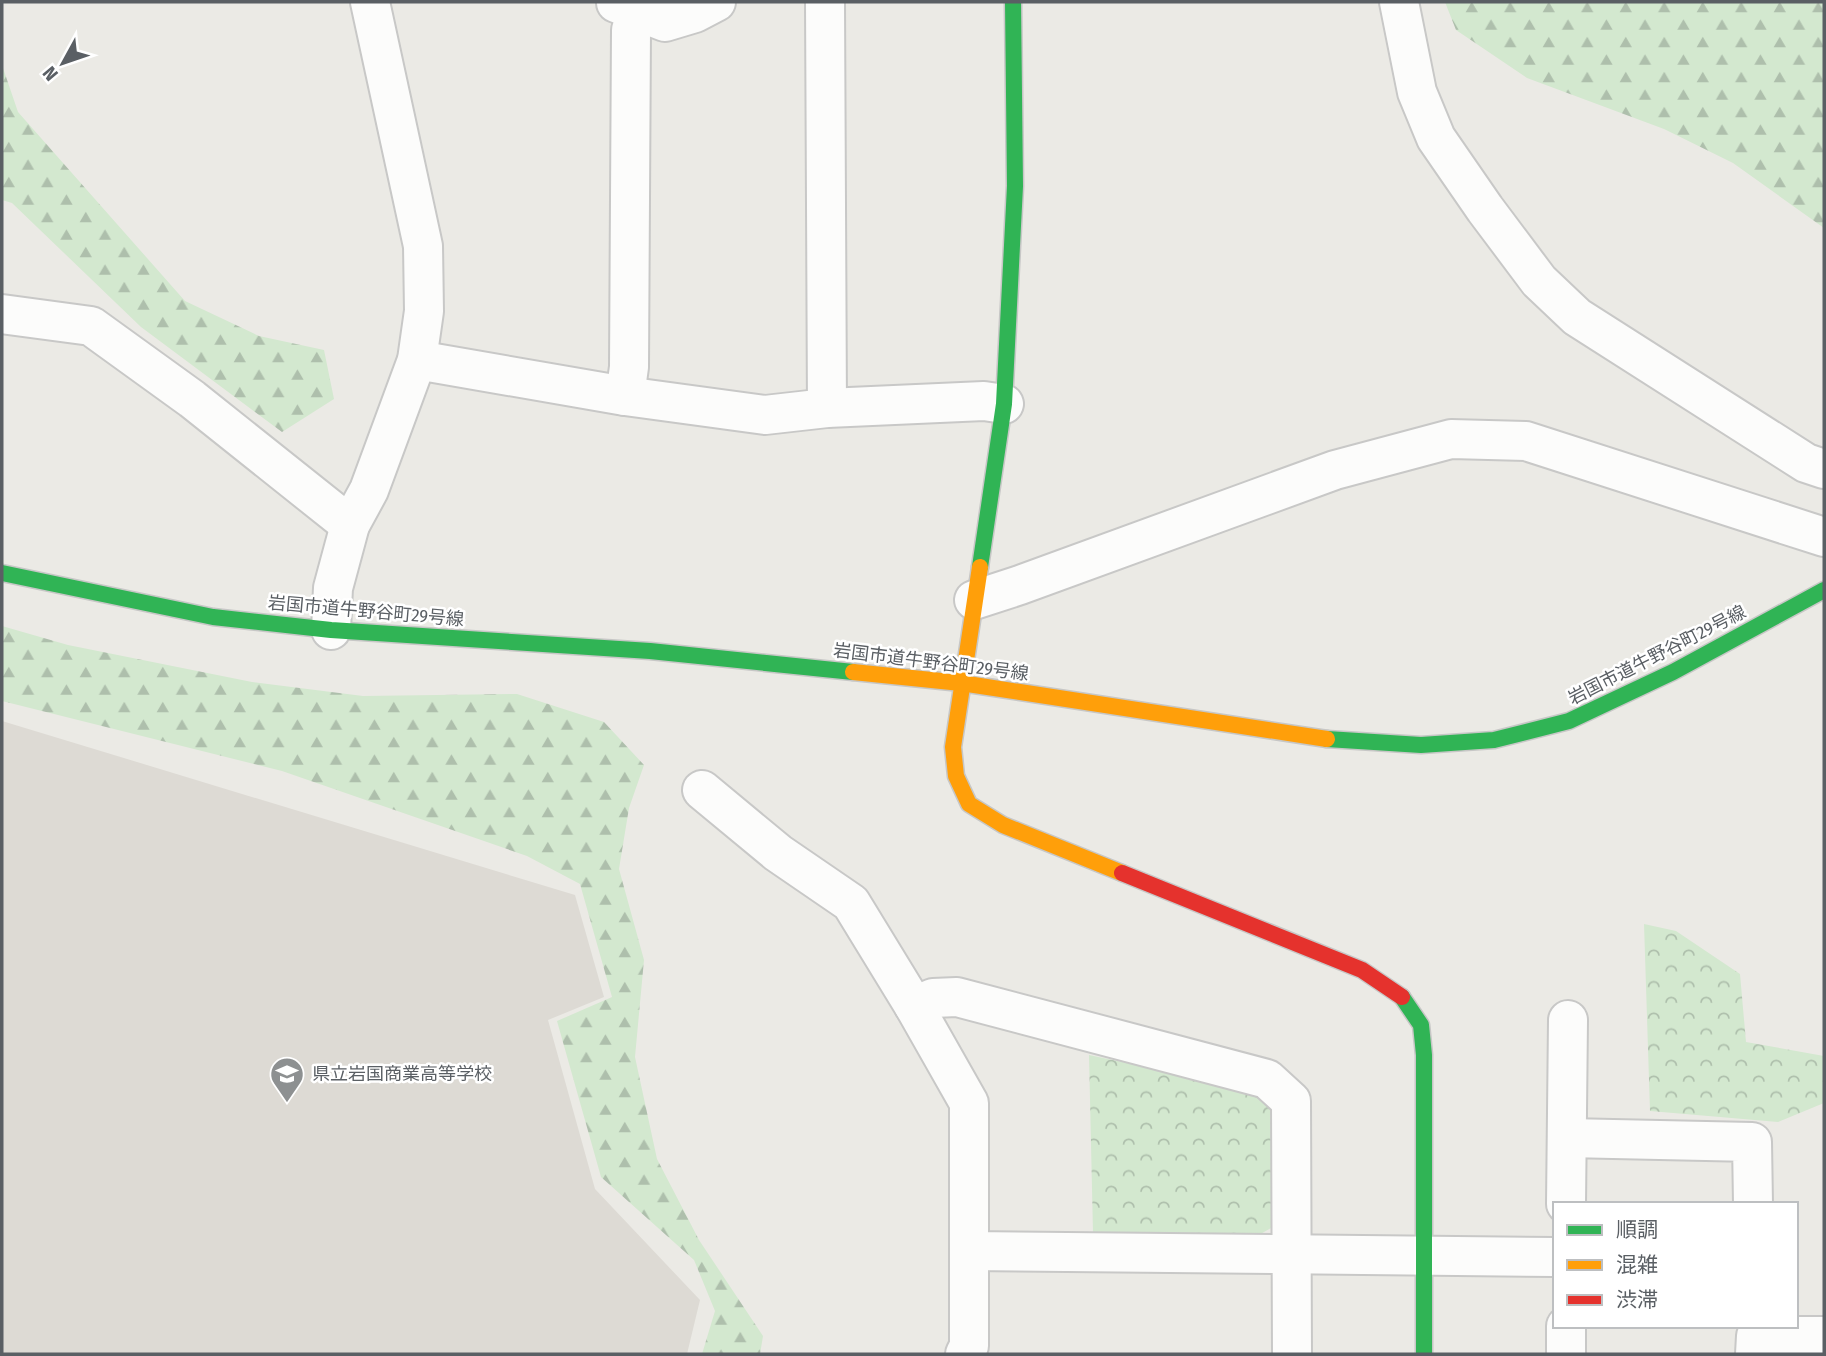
<svg xmlns="http://www.w3.org/2000/svg" width="1826" height="1356" font-family="'Fira Sans Condensed','Noto Sans JP',sans-serif">
  <defs>
    <pattern id="forest-firs" width="22" height="20" patternUnits="userSpaceOnUse" patternTransform="scale(1.75)"><rect width="22" height="20" fill="#d3e8cf"/><path d="M5 1l3.5 6h-7zM16 11l3.5 6h-7z" fill="#aebfac"/></pattern>
    <pattern id="park-crowns" width="20" height="18" patternUnits="userSpaceOnUse" patternTransform="scale(1.75)"><rect width="20" height="18" fill="#d3e8cf"/><path d="M2 6a3 3 0 1 1 6 0M12 15a3 3 0 1 1 6 0" fill="none" stroke="#aebfac"/></pattern>
  </defs>
  <rect width="100%" height="100%" fill="#ebeae5"/>
  <polygon fill="#dddad4" points="2,721 575,895 604,997 548,1020 595,1189 700,1300 687,1354 2,1354"/>
  <g fill="url(#forest-firs)">
    <polygon points="1445,2 1824,2 1824,228 1733,163 1664,129 1527,78 1456,30"/>
    <polygon points="2,65 18,112 185,301 259,336 324,350 334,399 282,432 141,327 12,203 2,200"/>
    <polygon points="2,626 68,645 252,682 363,696 517,694 604,722 644,765 629,808 619,869 644,960 635,1057 657,1159 699,1240 763,1336 760,1354 702,1354 715,1311 694,1260 601,1177 557,1021 612,997 580,884 527,856 282,771 2,701"/>
  </g>
  <g fill="url(#park-crowns)">
    <polygon points="1644,924 1676,931 1740,974 1746,1042 1824,1056 1824,1103 1778,1122 1650,1111"/>
    <polygon points="1089,1055 1265,1092 1278,1109 1278,1224 1248,1241 1093,1233"/>
  </g>
  <g fill="none" stroke-linecap="round" stroke-linejoin="round">
    <g stroke="#c8c8c7" stroke-width="42">
      <g id="street">
        <polyline points="825,2 827,408"/>
        <polyline points="1399,2 1417,92 1436,138 1485,209 1539,281 1577,317 1806,463 1824,469"/>
        <polyline points="616,3 665,22 695,13 716,2"/>
        <polyline points="2,314 91,326 192,399 350,525"/>
        <polyline points="417,360 625,396 765,415 827,408 984,401 1004,404"/>
        <polyline points="625,396 629,367 631,30 638,12"/>
        <polyline points="974,600 1020,585 1335,470 1451,439 1526,441 1824,537"/>
        <polyline points="331,630 333,588 350,525 369,490 417,360 424,311 423,246 370,2"/>
        <polyline points="702,790 778,853 851,903 914,1006 969,1103 969,1251 1555,1257"/>
        <polyline points="914,1006 933,998 957,997 1267,1079 1291,1101 1292,1354"/>
        <polyline points="1567,1138 1752,1142 1753,1204"/>
        <polyline points="1566,1204 1568,1020"/>
        <polyline points="1566,1326 1566,1354"/>
        <polyline points="965,1354 969,1346 969,1251"/>
        <polyline points="1755,1354 1756,1336 1824,1336"/>
      </g>
    </g>
    <g stroke="#c7c7c6" stroke-width="19">
      <g id="fast">
        <polyline points="980,567 1004,404 1015,186 1013,2"/>
        <polyline points="2,573 213,617 331,630 650,651 853,672"/>
        <polyline points="1327,739 1421,745 1494,740 1569,721 1673,672 1824,590"/>
        <polyline points="1402,997 1421,1025 1424,1055 1424,1354"/>
      </g>
    </g>
    <g stroke="#c7c7c6" stroke-width="19">
      <g id="slow">
        <polyline points="980,567 953,747 956,776 969,804 1003,825 1122,873"/>
        <polyline points="853,672 961,683 1327,739"/>
      </g>
    </g>
    <g stroke="#c7c7c6" stroke-width="19">
      <polyline id="jam" points="1122,873 1362,970 1402,997"/>
    </g>
    <use href="#street" stroke="#fcfcfb" stroke-width="38"/>
    <use href="#fast" stroke="#30b455" stroke-width="16"/>
    <use href="#slow" stroke="#ff9f0a" stroke-width="16"/>
    <use href="#jam" stroke="#e5322d" stroke-width="16"/>
  </g>
  <defs>
    <g id="school-pin" transform="scale(1.75)"><path d="M0 17L-7.5 6A9.5 9.5 0 1 1 7.5 6Z" fill="#8d9091" stroke="#fff"/><path d="M0-5L7-2L0 1L-7-2ZM-4 1L0 2.5L4 1V4Q0 6-4 4Z" fill="#fff"/></g>
  </defs>
  <g fill-rule="evenodd">
    <use href="#school-pin" x="287" y="1074"/>
  </g>
  <g text-anchor="middle" stroke-width="5" stroke-linejoin="round" paint-order="stroke">
    <g font-size="18" fill="#5a5f64" stroke="#fff">
      <text transform="translate(366 611) rotate(5)" y="6">岩国市道牛野谷町29号線</text>
      <text transform="translate(1657 655) rotate(-27)" y="6">岩国市道牛野谷町29号線</text>
      <text transform="translate(931 662) rotate(7)" y="6">岩国市道牛野谷町29号線</text>
    </g>
    <g font-size="18" fill="#5a5f64" stroke="#fff" text-anchor="start">
      <text x="312" y="1080">県立岩国商業高等学校</text>
    </g>
  </g>
  <rect width="1826" height="1356" fill="none" stroke="#5a5f64" stroke-width="7"/>
  <rect x="1553" y="1202" width="245" height="126" fill="#ffffff" stroke="#bdbfc1" stroke-width="2"/>
  <rect x="1567" y="1225" width="35" height="10" fill="#30b455" stroke="#bdbfc1" stroke-width="2"/>
  <text x="1616" y="1237" font-size="21" fill="#5a5f64">順調</text>
  <rect x="1567" y="1260" width="35" height="10" fill="#ff9f0a" stroke="#bdbfc1" stroke-width="2"/>
  <text x="1616" y="1272" font-size="21" fill="#5a5f64">混雑</text>
  <rect x="1567" y="1295" width="35" height="10" fill="#e5322d" stroke="#bdbfc1" stroke-width="2"/>
  <text x="1616" y="1307" font-size="21" fill="#5a5f64">渋滞</text>
  <g transform="translate(63 63) rotate(230)" stroke="#ffffff" stroke-width="5" paint-order="stroke">
  <path d="M0-5L12 26L0 18L-12 26Z" fill="#5a5f64"/>
  <text y="-10" font-size="19" font-weight="bold" text-anchor="middle" fill="#5a5f64">N</text>
  </g>
</svg>
